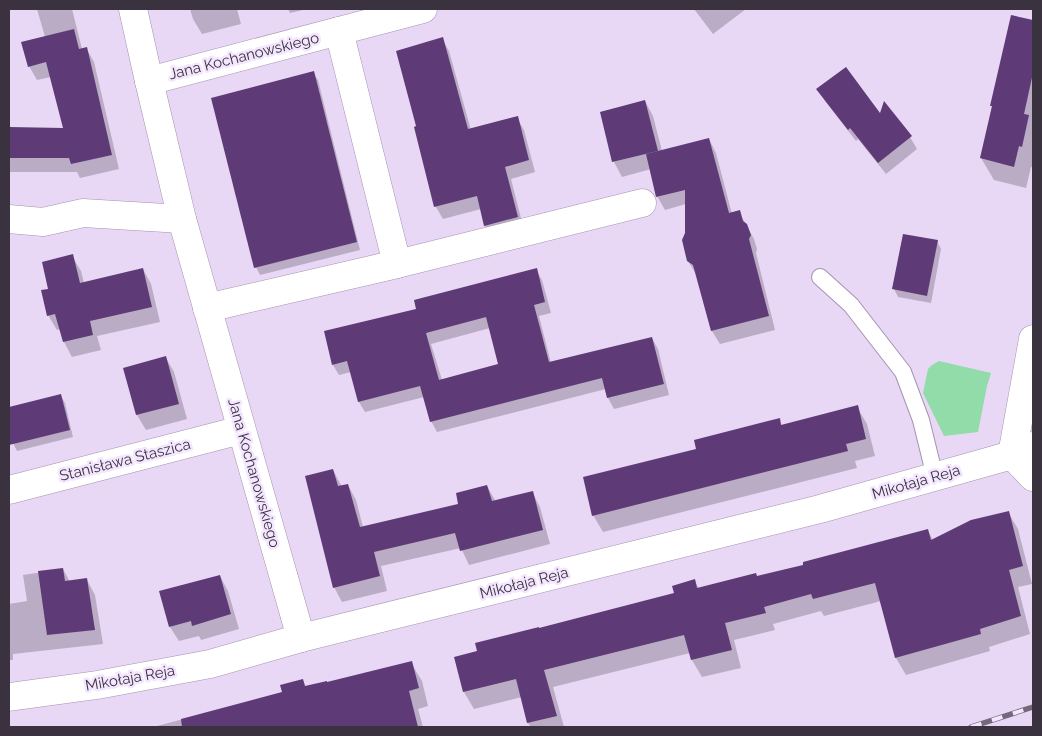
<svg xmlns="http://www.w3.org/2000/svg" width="1042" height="736" font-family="Raleway,sans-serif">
  <rect width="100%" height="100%" fill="#e9d7f6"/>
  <polygon fill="#91dca9" points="939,361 991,373 987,386 978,432 944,436 923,393 928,369 932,365"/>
  <g fill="#0003" fill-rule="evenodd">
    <polygon points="37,9 72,9 82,49 86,48 94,62 119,169 80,178 77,172 9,172 9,128 65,129 51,77 37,80 29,66 45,37"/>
    <polygon points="190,9 237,9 241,24 202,34 193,19"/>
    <polygon points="288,9 307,9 290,13"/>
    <polygon points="694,9 746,9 713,34"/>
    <polygon points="1012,16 1033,21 1033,167 1031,167 1026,188 994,180 981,158 993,109 991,105"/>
    <polygon points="442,39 449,51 471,130 517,118 524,130 535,172 511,179 524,230 492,238 485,226 481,209 443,219 436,207 415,128 418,127"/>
    <polygon points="313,73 318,80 360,250 260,275 256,267"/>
    <polygon points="818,89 881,116 910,137 917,149 886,174 858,139 856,141 825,101"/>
    <polygon points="645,101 653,116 662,151 709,139 716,153 732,214 739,212 754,239 757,249 756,253 775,330 720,344 712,331 696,274 688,261 686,204 665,210 657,196 651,169 622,177 614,162 601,112"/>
    <polygon points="937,241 941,249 931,303 898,297 894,289"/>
    <polygon points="72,256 81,271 84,283 143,269 151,284 160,322 97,336 101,350 72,357 64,342 61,329 57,330 48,315 49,290"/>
    <path d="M 536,270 L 542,280 L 551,313 L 539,316 L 551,363 L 652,338 L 658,349 L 669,395 L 614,409 L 608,398 L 606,389 L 437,432 L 431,421 L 424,397 L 365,412 L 359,402 L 351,372 L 339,375 L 333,365 L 418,310 ZM 490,328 L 499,365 L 442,380 L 431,344 Z"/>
    <polygon points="166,358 174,372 187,419 146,430 137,415 124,369"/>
    <polygon points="61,396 65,403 73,437 17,451 13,443 9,426 9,409"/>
    <polygon points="857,407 867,424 875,456 855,461 857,468 603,532 593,515 697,450 779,420 782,426"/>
    <polygon points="333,470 342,487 348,485 356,500 363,527 460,505 487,486 496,502 532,492 540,507 550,544 469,565 461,548 381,566 387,591 342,602 334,587"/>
    <polygon points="1008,512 1018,529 1032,584 1018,587 1030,634 989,647 990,651 906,675 896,658 881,601 824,616 821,611 773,624 775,630 734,640 741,668 702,677 692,660 690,653 553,687 564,727 531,727 528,723 522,697 474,709 464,692 455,658 675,594 695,581 699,589 757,577 805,565 928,531 933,540"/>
    <polygon points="63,569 70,582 87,580 95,595 103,644 13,654 13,660 9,660 9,604 27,601 23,575"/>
    <polygon points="220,576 228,591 239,629 201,640 199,636 179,641 170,627"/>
    <polygon points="411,663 422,681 428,706 418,709 423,727 153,727 283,693 302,681 306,687 327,684"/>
  </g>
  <g fill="#5e3a76" fill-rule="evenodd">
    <polygon points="1011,15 1033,20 1033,73 1024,114 1029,115 1022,147 1019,146 1014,167 980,158 992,106 990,106"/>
    <polygon points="74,29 79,49 87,47 112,155 71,164 69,158 9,158 9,127 63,128 46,62 28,67 21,42"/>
    <polygon points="443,37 468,129 518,116 529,160 505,167 518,217 484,226 477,196 434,207 414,127 416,126 396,51"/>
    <polygon points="846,67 880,113 884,101 912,136 878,163 850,128 848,130 816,89"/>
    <polygon points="314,71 357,242 254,268 211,98"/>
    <polygon points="645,100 658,151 612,162 600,112"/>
    <polygon points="709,138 729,213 740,210 743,221 747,224 751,235 749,239 769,316 711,331 693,265 687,261 682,240 685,233 685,190 656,197 646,154"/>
    <polygon points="903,234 938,240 927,296 892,289"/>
    <polygon points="73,254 80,283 143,268 152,307 90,321 93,335 63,342 55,314 47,316 41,290 48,289 42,262"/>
    <path d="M 537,268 L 545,302 L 534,305 L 549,362 L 652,337 L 664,384 L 607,398 L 602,378 L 430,422 L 420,386 L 358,402 L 347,361 L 332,365 L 324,331 L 416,309 L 414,300 ZM 486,317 L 498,364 L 439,380 L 426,333 Z"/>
    <polygon points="166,356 179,404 136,415 123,368"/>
    <polygon points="61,394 70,430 9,445 9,407"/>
    <polygon points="858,405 866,439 846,444 848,451 592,516 583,477 696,449 694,440 780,418 781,425"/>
    <polygon points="333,469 338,486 348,484 360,527 458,504 456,493 487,485 492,501 533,491 543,530 460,551 455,533 374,552 380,576 333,588 305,476"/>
    <polygon points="1009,511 1023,566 1009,570 1021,616 980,629 981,634 895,658 875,583 813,599 811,594 764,607 766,613 725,623 732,650 691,660 684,635 544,670 557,716 527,723 516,679 463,692 454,657 477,651 475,643 539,627 539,628 674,593 672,586 695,579 697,588 756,573 757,576 803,565 803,562 928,529 931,540 971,520"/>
    <polygon points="63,568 65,581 87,578 95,630 47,635 38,571"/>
    <polygon points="220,575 231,614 192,626 191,621 169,627 159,591"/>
    <polygon points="412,661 419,688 409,691 418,727 182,727 181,719 282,692 280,685 303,679 305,686 327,681 327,682"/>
  </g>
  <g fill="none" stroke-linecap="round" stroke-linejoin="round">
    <g stroke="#a493b0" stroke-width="18">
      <polyline id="lane" points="820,277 851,305 903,372 921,420 935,477"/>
    </g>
    <g stroke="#a493b0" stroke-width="29">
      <g id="street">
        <polyline points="133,9 149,81 182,219 301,638"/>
        <polyline points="339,31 423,9"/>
        <polyline points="149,81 339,31 397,264 207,308"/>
        <polyline points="9,219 43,222 83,213 182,219"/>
        <polyline points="397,264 642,203"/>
        <polyline points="1033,339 1012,455 1033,477"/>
        <polyline points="9,490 241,430"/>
        <polyline points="9,697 97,685 210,664 301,638 820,509 1012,455 1033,446"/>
      </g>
    </g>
    <use href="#lane" stroke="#fff" stroke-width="16"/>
    <use href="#street" stroke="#fff" stroke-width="28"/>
    <g stroke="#74697b" stroke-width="5.5">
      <polyline id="rail" points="971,727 1033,707"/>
    </g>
    <use href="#rail" stroke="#f4e6ff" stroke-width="4" stroke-dasharray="11" stroke-linecap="butt"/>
  </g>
  <g text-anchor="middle" stroke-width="5" stroke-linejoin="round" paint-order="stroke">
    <g font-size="15" fill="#3a333f" stroke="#f4e6ff">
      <text transform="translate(244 56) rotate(-14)" y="5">Jana Kochanowskiego</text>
      <text transform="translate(125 460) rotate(-14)" y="5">Stanisława Staszica</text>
      <text transform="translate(254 473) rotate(74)" y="5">Jana Kochanowskiego</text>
      <text transform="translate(916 482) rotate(-16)" y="5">Mikołaja Reja</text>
      <text transform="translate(524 583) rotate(-14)" y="5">Mikołaja Reja</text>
      <text transform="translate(130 678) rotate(-10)" y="5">Mikołaja Reja</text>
    </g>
  </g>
  <rect width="1042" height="736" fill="none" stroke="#3a333f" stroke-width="20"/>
</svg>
